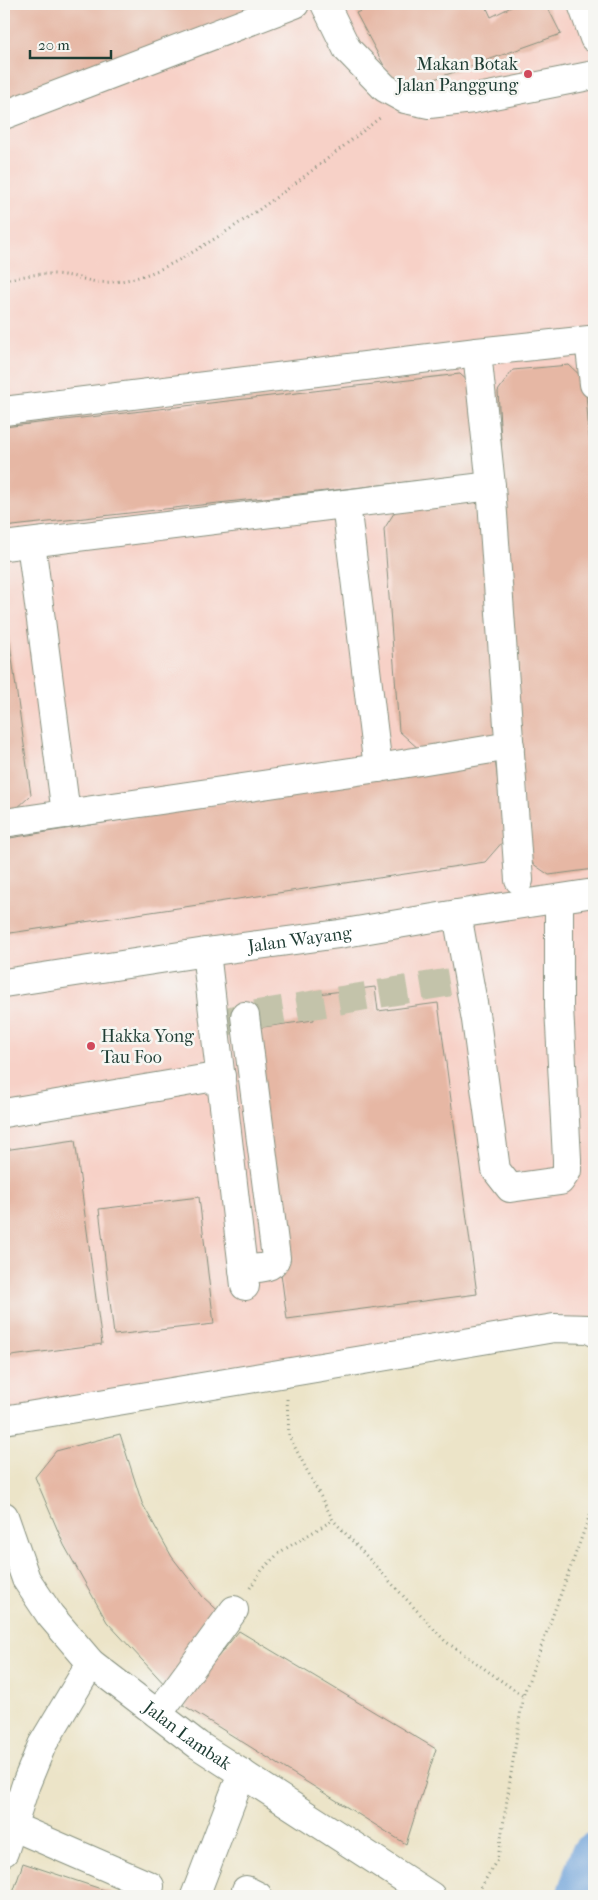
<svg xmlns="http://www.w3.org/2000/svg" width="598" height="1900" font-family="'IM FELL French Canon',serif">
  <rect width="100%" height="100%" fill="#f6f6f2"/>
  <filter id="ink" filterUnits="userSpaceOnUse"><feTurbulence type="fractalNoise" baseFrequency=".02" numOctaves="2"/><feDisplacementMap in="SourceGraphic" scale="10" xChannelSelector="R" yChannelSelector="G"/><feConvolveMatrix kernelMatrix="1 2 1 2 8 2 1 2 1" color-interpolation-filters="sRGB"/></filter>
  <filter id="wash" filterUnits="userSpaceOnUse"><feTurbulence type="fractalNoise" baseFrequency=".0096" numOctaves="4" result="noise"/><feDisplacementMap in="SourceGraphic" scale="20" xChannelSelector="R" yChannelSelector="G"/><feGaussianBlur stdDeviation="1.12" result="paint"/><feColorMatrix in="noise" values="0 0 0 0 0 0 0 0 0 0 0 0 0 0 0 0 0 1.4 0 .05"/><feComposite in="paint" operator="in"/></filter>
  <g filter="url(#wash)">
    <rect width="100%" height="100%" fill="#ece4c8"/>
    <polygon fill="#f7d1c7" points="4,4 592,4 594,10 594,1317 4,1414"/>
    <g fill="none" stroke-linecap="round" stroke-linejoin="round">
      <polyline stroke="#6da1d9" stroke-width="49" points="581,1896 594,1857"/>
    </g>
    <g id="blocks">
      <g fill="#e6b7a4">
        <polygon points="4,4 269,4 4,104"/>
        <polygon points="377,4 485,4 491,17 517,4 546,4 561,34 412,87 390,77 356,13"/>
        <polygon points="569,365 585,380 594,503 594,869 549,875 526,859 498,391 513,370"/>
        <polygon points="460,374 479,391 487,473 4,527 4,427"/>
        <polygon points="468,497 485,510 502,722 487,744 421,751 399,731 384,529 396,510"/>
        <polygon points="4,601 31,795 12,813 4,814"/>
        <polygon points="495,759 505,839 485,862 4,934 4,839"/>
        <polygon points="375,987 378,1011 438,1003 477,1294 287,1319 249,1029 314,1020 310,995"/>
        <polygon points="75,1140 102,1344 4,1357 4,1150"/>
        <polygon points="199,1197 214,1324 114,1335 99,1209"/>
        <polygon points="120,1434 142,1503 172,1557 203,1597 223,1615 167,1687 107,1622 64,1545 35,1477 56,1451"/>
        <polygon points="239,1631 436,1749 406,1844 180,1703"/>
        <polygon points="23,1863 122,1896 12,1896"/>
      </g>
    </g>
  </g>
  <g filter="url(#ink)">
    <use href="#blocks" fill-opacity="0" stroke="#86907e" stroke-width="1"/>
    <g fill="none" stroke-linecap="round" stroke-linejoin="round">
      <polyline stroke="#c3c3aa" stroke-width="28" stroke-dasharray="28 14" stroke-linecap="butt" points="215,1025 245,1016 469,979"/>
      <g stroke="#86907e" stroke-width="30">
        <g id="minor">
          <polyline points="325,4 347,49 385,88 405,99 429,104 473,99 594,75"/>
          <polyline points="582,4 594,38"/>
          <polyline points="4,115 295,4"/>
          <polyline points="477,352 491,486 519,880"/>
          <polyline points="4,411 477,352 589,340 594,384"/>
          <polyline points="346,504 378,768"/>
          <polyline points="31,543 66,814"/>
          <polyline points="4,546 491,486"/>
          <polyline points="4,823 378,768 510,746"/>
          <polyline points="457,914 476,1020 496,1170 510,1188 560,1181 567,1171 567,1159 559,1007 559,899"/>
          <polyline points="206,952 245,1286"/>
          <path id="s1" d="M 4,983 L 206,952 L 339,934 L 457,914 L 594,893"/>
          <polyline points="4,1113 221,1076"/>
          <path d="M 243,1269 C 254,1268 272,1270 276,1258 L 245,1016"/>
          <polyline points="4,1420 554,1328 589,1329 594,1332"/>
          <path id="s2" d="M 4,1516 L 26,1579 L 50,1615 L 91,1663 L 198,1745 L 431,1896"/>
          <polyline points="158,1714 234,1610"/>
          <polyline points="12,1826 150,1886"/>
          <polyline points="4,1852 26,1784 42,1745 91,1663"/>
          <polyline points="246,1890 258,1896"/>
          <polyline points="195,1896 242,1773"/>
        </g>
      </g>
      <g stroke="#86907e" stroke-width="3" stroke-dasharray="1 4" stroke-linecap="butt">
        <path d="M 4,280 C 24,276 43,272 64,275 C 82,277 92,284 112,282 C 147,279 177,262 206,244 C 268,207 324,161 381,117"/>
        <polyline points="287,1399 289,1436 333,1520 445,1641 523,1696"/>
        <polyline points="250,1588 262,1570 280,1552 333,1520"/>
        <polyline points="476,1896 498,1858 523,1696 594,1504"/>
      </g>
      <use href="#minor" stroke="#fff" stroke-width="28"/>
    </g>
  </g>
  <g fill="#d1495b" stroke="#f6f6f2" stroke-width="2">
    <circle cx="528" cy="74" r="5"/>
    <circle cx="91" cy="1046" r="5"/>
  </g>
  <g text-anchor="middle" stroke-width="5" stroke-linejoin="round" paint-order="stroke">
    <g font-size="18" fill="#1f3d34" stroke="#f6f6f2" text-anchor="end">
      <text x="518" y="70">Makan Botak<tspan x="518" dy="21">Jalan Panggung</tspan></text>
      <text x="101" y="1042" text-anchor="start">Hakka Yong<tspan x="101" dy="21">Tau Foo</tspan></text>
    </g>
    <g font-size="18" fill="#1f3d34" stroke="#f6f6f2">
      <text dy="6" stroke="none"><textPath href="#s1" startOffset="299">Jalan Wayang</textPath></text>
      <text dy="6" stroke="none"><textPath href="#s2" startOffset="294">Jalan Lambak</textPath></text>
    </g>
  </g>
  <rect width="598" height="1900" fill="none" stroke="#f6f6f2" stroke-width="20"/>
  <path d="M30 50v8h81v-8" fill="none" stroke="#1f3d34" stroke-width="2.5"/>
  <text x="38" y="50" font-size="15" fill="#1f3d34" stroke="#f6f6f2" stroke-width="4" paint-order="stroke">20 m</text>
</svg>
